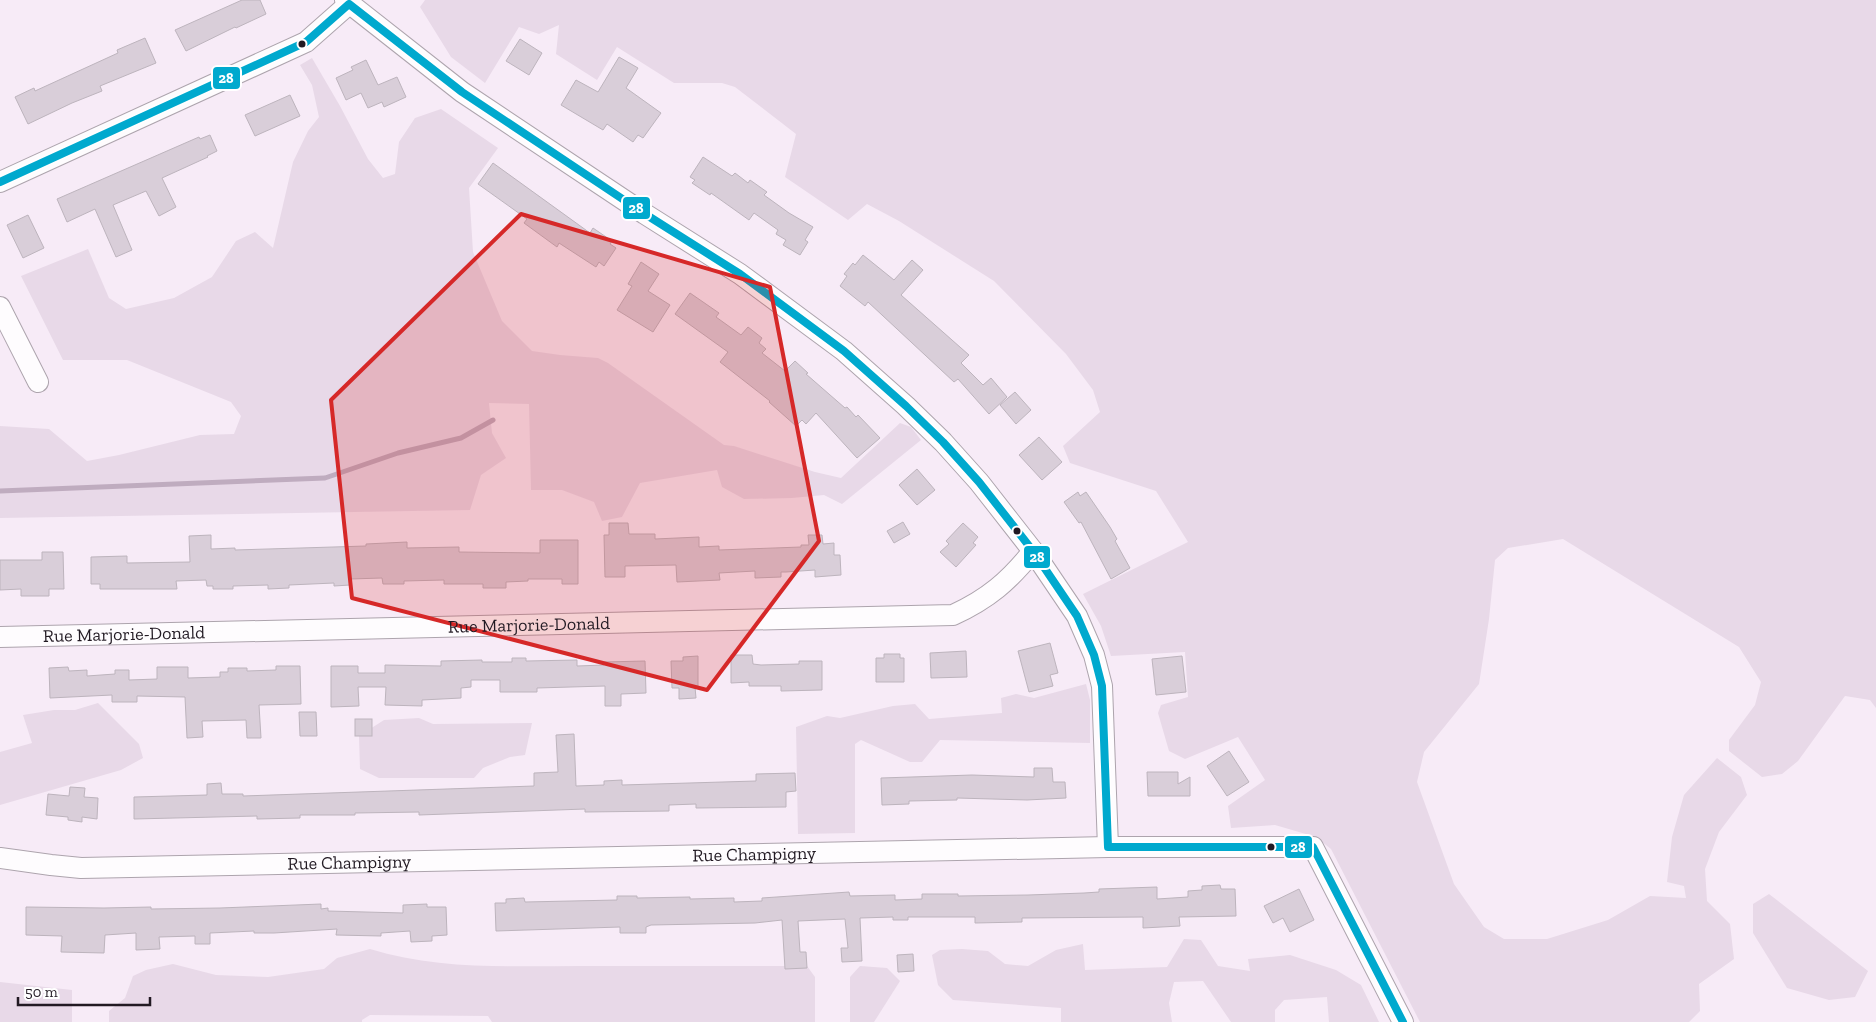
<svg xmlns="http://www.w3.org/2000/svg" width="1876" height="1022" font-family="'Zilla Slab',serif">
  <rect width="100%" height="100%" fill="#f7ebf7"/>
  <g fill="#e8d9e8">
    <polygon points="425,0 1876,0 1876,708 1870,700 1845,696 1798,761 1782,774 1762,777 1729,751 1729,740 1755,705 1761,682 1739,647 1563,539 1508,548 1495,560 1489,619 1479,684 1424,752 1417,782 1454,884 1484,927 1504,939 1547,939 1608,920 1650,896 1686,898 1684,886 1667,882 1672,837 1684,795 1717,758 1741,777 1747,795 1719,832 1705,869 1707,901 1730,924 1734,959 1699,984 1700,1011 1689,1022 1420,1022 1331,849 1316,837 1275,825 1231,828 1228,806 1265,780 1238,737 1185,759 1169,751 1158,713 1161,705 1188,697 1185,652 1111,656 1101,626 1083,594 1188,542 1156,491 1070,463 1063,446 1100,412 1093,390 1066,354 994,281 899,221 867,204 848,220 785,177 796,134 735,87 722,83 674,83 617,47 597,80 556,54 559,25 539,34 519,27 485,83 451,57 420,7"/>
    <polygon points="312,58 340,106 368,159 383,178 395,174 399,142 415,118 441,109 498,148 469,188 473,252 502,321 532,351 560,355 598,358 608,363 724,445 734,446 815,472 841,478 900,423 911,427 921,440 842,504 824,495 792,498 744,499 722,487 717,470 640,483 622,517 602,521 594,502 562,490 531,490 529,404 489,403 492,433 506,458 481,475 470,510 0,518 0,426 49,429 87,461 119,455 200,435 234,434 241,416 231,402 127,360 63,360 21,276 88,249 109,298 126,309 174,298 212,277 236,241 255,232 273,248 293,162 308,131 319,117 312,85 300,65"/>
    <polygon points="1086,684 1090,700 1090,743 940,740 922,762 910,762 861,740 855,744 855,833 798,834 796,727 827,716 840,718 893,706 915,704 929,719 1002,713 1001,698 1016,694 1034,698"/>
    <polygon points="98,703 139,744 143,758 121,770 0,805 0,752 32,743 23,715 54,710 75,710"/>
    <polygon points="419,718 433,724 532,723 525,755 510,757 483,768 474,778 379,778 360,769 359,736 384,720"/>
    <polygon points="1769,894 1868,971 1855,997 1829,1000 1787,988 1753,933 1753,904"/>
    <polygon points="1184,939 1201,940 1218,966 1250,971 1248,959 1290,955 1336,970 1361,985 1379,1022 1329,1022 1327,997 1284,1000 1275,1010 1275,1022 1231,1022 1203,981 1174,982 1169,1003 1172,1022 1061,1022 1061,1008 953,1000 938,985 932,955 940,950 962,949 988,951 1005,964 1028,966 1056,950 1083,944 1085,970 1167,967"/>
    <path d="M 370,949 C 437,970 509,966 580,966 C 655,966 731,966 807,966 L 815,977 L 815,1022 L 492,1022 L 488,1016 L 370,1015 L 362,1020 L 362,1022 L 109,1022 L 109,1011 L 125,998 L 133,976 L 146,970 L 173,964 L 216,975 L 268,977 L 324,969 L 337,958 Z"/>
    <polygon points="860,966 887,968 900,981 874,1022 850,1022 850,977"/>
    <polygon points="0,982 72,990 72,1022 0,1022"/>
  </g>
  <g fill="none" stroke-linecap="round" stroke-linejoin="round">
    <polyline stroke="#bfacbf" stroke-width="5" points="0,491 325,478 398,453 461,438 493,420"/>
  </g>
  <g fill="#d9ced9" stroke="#bdb4bd">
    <polygon points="242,0 260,0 266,14 236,28 235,27 186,51 175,30"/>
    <polygon points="145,38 156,63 100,86 102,91 72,103 28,124 15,97 34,88 35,91 118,53 117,50"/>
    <polygon points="520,39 542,53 529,75 506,61"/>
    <polygon points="619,57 638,68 626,88 661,113 643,138 638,135 633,142 607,124 603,130 561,105 576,80 598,92"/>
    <polygon points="366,60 378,85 397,77 406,97 384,107 382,102 368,108 361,93 346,100 336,78 353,70 351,67"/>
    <polygon points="290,95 300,116 255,136 245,115"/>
    <polygon points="210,135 217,151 207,156 208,157 162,178 176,207 159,216 146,191 113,205 132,250 116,257 95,209 67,222 57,199 199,137 200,139"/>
    <polygon points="703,157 732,176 735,173 748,183 750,180 767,192 764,195 789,213 813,227 805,240 808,242 800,255 783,245 786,240 776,234 778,230 754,213 749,220 711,193 710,195 692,183 695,180 690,177"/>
    <polygon points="493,163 590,233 593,228 612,241 610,244 616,248 604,266 599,262 596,267 559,243 557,247 524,223 527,219 478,184"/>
    <polygon points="28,215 44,248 23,258 7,225"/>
    <polygon points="863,255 894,280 912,260 923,270 901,295 969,355 961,363 983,385 991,378 1007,397 989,414 958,379 954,382 868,302 865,306 840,286 847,276 844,274 853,263 855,265"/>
    <polygon points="641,262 659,274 648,291 670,305 653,332 617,310 632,286 628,284"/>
    <polygon points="690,293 719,313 716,317 741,335 748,327 762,338 759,343 766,349 762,353 785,371 795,361 808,373 806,374 845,408 847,407 856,417 858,415 880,438 857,458 816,413 806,424 802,420 796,426 769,402 770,401 720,362 728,352 675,314"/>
    <polygon points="1015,392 1031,410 1016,424 1000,405"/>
    <polygon points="1039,437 1062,462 1042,480 1019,455"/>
    <polygon points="917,469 935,490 917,505 899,485"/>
    <polygon points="1078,492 1080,496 1086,492 1110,527 1117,539 1115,541 1130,568 1111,579 1081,522 1079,523 1064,502"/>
    <polygon points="903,522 910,534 894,543 887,531"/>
    <polygon points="609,523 628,523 629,534 655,534 655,539 699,537 699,547 719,546 719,550 801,547 801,545 809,545 808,535 822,535 823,544 834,543 834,555 840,555 841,575 815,577 815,570 786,572 781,572 781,577 755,578 755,571 719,573 720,580 677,582 676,565 625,566 625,577 605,577 604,535 609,535"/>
    <polygon points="963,523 978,537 973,543 976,545 956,567 940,552 949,544 946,541"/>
    <polygon points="211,535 211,549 235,548 235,550 366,546 366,544 407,542 407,548 459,547 459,552 540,553 540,540 578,540 578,584 562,584 562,579 528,579 528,581 506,582 506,588 483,588 483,584 444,584 444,580 404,581 404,584 383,584 382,578 350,579 350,585 334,586 334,583 289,585 289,588 268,589 268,585 233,586 233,589 213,589 213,586 207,586 206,580 176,581 177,589 100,589 100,584 91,584 91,557 127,556 127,563 190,562 189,536"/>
    <polygon points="42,552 63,552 64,589 49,589 49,596 21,596 21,589 0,590 0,560 42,560"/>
    <polygon points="1050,643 1058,673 1050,675 1053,686 1029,692 1018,651"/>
    <polygon points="966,651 967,677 931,678 930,653"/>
    <polygon points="884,654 900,654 900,658 904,658 904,682 876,682 876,658 884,658"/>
    <polygon points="731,655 752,655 753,664 761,665 799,664 799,661 822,661 822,690 781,691 781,686 749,686 749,682 731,683"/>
    <polygon points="698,656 698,687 695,687 696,698 679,699 679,688 672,688 671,661 683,661 683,657"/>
    <polygon points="1182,656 1186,692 1156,695 1152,659"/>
    <polygon points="512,658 526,658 526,661 577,660 577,666 604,665 604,662 645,661 646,693 621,694 621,706 605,706 605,686 537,688 537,692 500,692 500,680 471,680 471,687 461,688 461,698 422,700 422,706 385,705 386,687 358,687 359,706 331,707 331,666 358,666 358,673 385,673 385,665 441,666 441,661 482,660 482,662 512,662"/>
    <polygon points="276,666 300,666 301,704 259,705 261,738 247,738 246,720 202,721 203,737 187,738 185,697 137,696 137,702 112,702 112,695 50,698 49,668 68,667 69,671 87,670 87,676 115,674 115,670 129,670 129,680 157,679 157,667 188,667 188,678 220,677 220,672 228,672 228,668 247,668 247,671 276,670"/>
    <polygon points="299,712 316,712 317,736 300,736"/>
    <rect x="355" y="719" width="17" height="17"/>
    <polygon points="574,734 576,786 604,785 604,781 622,780 622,785 756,781 756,774 795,773 796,791 786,792 786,807 696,808 696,804 669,805 669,811 585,812 585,809 419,815 419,812 355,813 355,815 300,815 300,818 257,819 257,816 134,819 134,797 207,795 207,784 221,783 222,794 243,794 243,796 534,786 534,773 558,772 556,735"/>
    <polygon points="1229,751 1249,782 1227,796 1207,766"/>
    <polygon points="1034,768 1052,768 1053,782 1065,782 1066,798 1027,800 957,798 957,800 909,801 909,804 882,805 881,778 972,775 1034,777"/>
    <polygon points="1147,772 1178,772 1178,784 1190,777 1190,796 1148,796"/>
    <polygon points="70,787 85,788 84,797 98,798 97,819 82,817 82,822 68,820 68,817 46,815 48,794 69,796"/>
    <polygon points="1220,885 1221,889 1235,889 1236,916 1179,917 1180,926 1143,928 1143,917 1022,918 1022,922 975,923 975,917 908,917 908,920 893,920 893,917 860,918 862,961 842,962 841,948 848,948 845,919 798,921 800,952 806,952 807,968 785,969 782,920 755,923 651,925 646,927 646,933 620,933 620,927 496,931 495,903 506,903 506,899 524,898 525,902 617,900 617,896 637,896 637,898 690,897 690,899 734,898 734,902 762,901 762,898 849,892 850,896 895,895 895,900 922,899 922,894 958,894 958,896 1028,895 1084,893 1099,892 1099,889 1157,887 1157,899 1188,897 1188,891 1202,890 1202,886"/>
    <polygon points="1299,889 1314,920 1290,932 1283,918 1273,923 1264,906"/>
    <polygon points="321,904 321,909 328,908 328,911 403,913 403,905 427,904 427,907 446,907 447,935 432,936 432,941 411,942 410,931 381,933 381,936 336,935 337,929 274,933 254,933 254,931 210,933 210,944 195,944 195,936 159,937 160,949 136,950 136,933 105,935 104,953 61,952 62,936 26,935 26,907 104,908 151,907 151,909 220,908"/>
    <polygon points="913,954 914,971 898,972 897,955"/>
  </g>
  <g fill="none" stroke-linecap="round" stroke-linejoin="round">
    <g stroke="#ada4ad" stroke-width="22">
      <g id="street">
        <polyline points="345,0 462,92 645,214 740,274 844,351 906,406 943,442 979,482 1033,551 1077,616 1094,655 1102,686 1108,847"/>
        <polyline points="0,182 306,42 349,4"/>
        <polyline points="0,307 38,382"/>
        <path id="s1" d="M 0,637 L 953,615 C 988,599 1009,581 1033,551"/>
        <path id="s2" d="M 0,858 L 51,865 L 81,868 L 1108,847 L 1313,847 L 1403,1022"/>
      </g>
    </g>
    <use href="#street" stroke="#fefcfe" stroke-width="20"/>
    <g stroke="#fff" stroke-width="11">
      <polyline id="bus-1" points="0,182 306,42 349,4 462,92 645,214 740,274 844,351 906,406 943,442 979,482 1033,551 1077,616 1094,655 1102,686 1108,847 1313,847 1403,1022"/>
    </g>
    <use href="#bus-1" stroke="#00a9ce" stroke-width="8"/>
  </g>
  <path fill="#d62828" fill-opacity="0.2" stroke="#d62828" stroke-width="4" stroke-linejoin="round" d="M 521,214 L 770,287 L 819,541 L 707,690 L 352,598 L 331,400 Z"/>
  <g fill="#221a23" stroke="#fff" stroke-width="2">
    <circle cx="302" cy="44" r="4.5"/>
    <circle cx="1017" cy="531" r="4.5"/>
    <circle cx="1271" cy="847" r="4.5"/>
  </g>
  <g text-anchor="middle" stroke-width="5" stroke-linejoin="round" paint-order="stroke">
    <g font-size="18" fill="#221a23" stroke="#fff">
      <text dy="6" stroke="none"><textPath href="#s1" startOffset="529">Rue Marjorie-Donald</textPath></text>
      <text dy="6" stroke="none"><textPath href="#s1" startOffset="124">Rue Marjorie-Donald</textPath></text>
      <text dy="6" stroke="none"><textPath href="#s2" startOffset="755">Rue Champigny</textPath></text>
      <text dy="6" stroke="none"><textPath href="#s2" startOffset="350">Rue Champigny</textPath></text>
    </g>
  </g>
  <g stroke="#fff" stroke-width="2">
    <rect x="212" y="66" width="29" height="24" rx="5" fill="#00a9ce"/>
    <rect x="622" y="196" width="29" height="24" rx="5" fill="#00a9ce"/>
    <rect x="1023" y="545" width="28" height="24" rx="5" fill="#00a9ce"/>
    <rect x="1284" y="835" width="29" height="24" rx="5" fill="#00a9ce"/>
  </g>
  <g font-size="14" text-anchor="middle" font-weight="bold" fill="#fff">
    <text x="226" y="83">28</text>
    <text x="636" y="213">28</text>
    <text x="1037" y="562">28</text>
    <text x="1298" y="852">28</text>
  </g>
  <path d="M18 997v8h132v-8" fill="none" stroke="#221a23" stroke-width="2.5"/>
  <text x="25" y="997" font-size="15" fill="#221a23" stroke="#ffffff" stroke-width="4" paint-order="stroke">50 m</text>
</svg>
